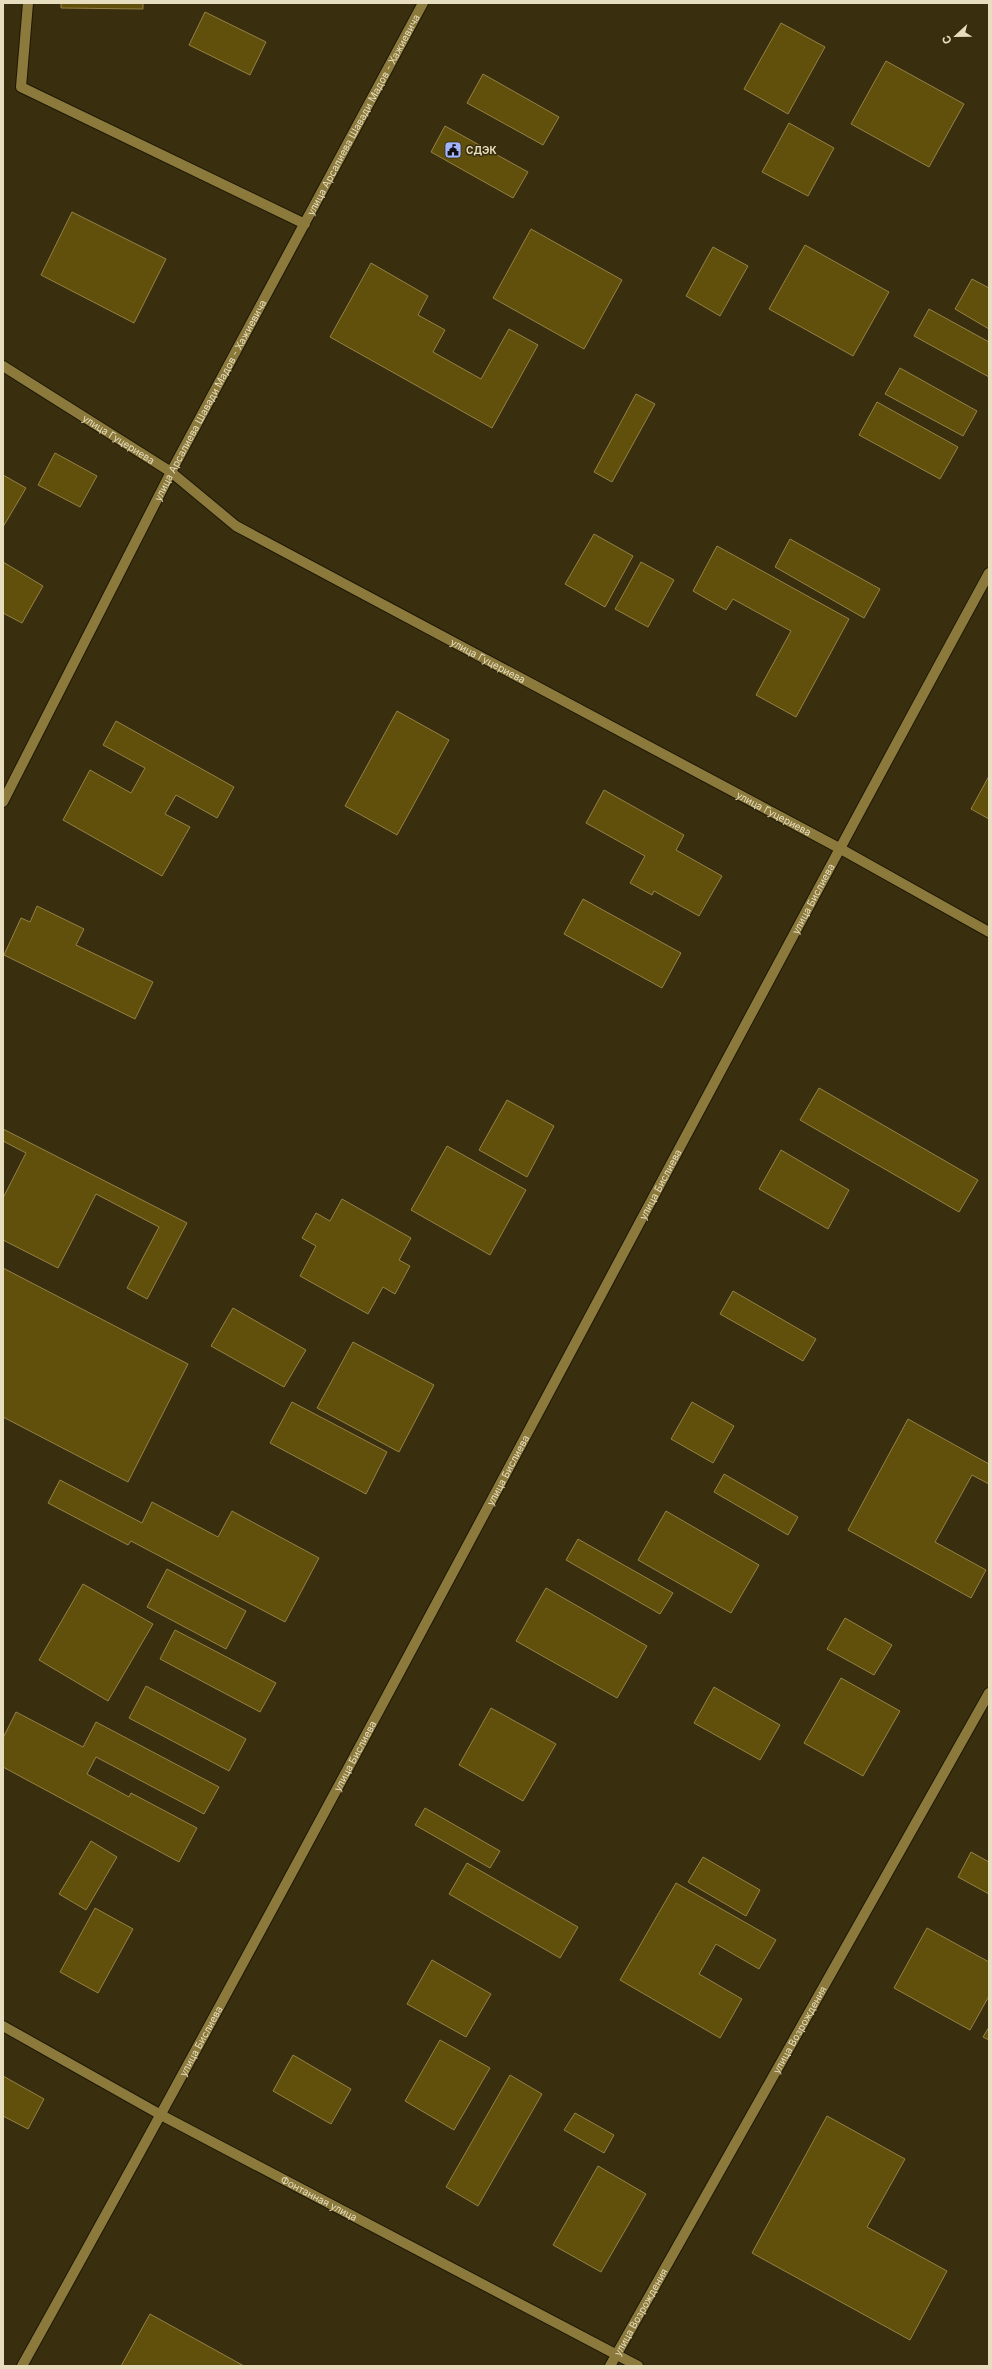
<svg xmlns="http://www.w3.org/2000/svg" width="992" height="2369" font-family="Inter,sans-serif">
  <rect width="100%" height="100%" fill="#392f0f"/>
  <g fill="#61500c" stroke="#938145">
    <polygon points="61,3 143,3 143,9 61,8"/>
    <polygon points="205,12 266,42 250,75 189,45"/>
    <polygon points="781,23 825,47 788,114 744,89"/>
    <polygon points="886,61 964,104 929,167 851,124"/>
    <polygon points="483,74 559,117 543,145 467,103"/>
    <polygon points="789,123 834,148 808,196 762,172"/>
    <polygon points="445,126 528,172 513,198 431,152"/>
    <polygon points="72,212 166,259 134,323 41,275"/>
    <polygon points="531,229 622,280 584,349 493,298"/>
    <polygon points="805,245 889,292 853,356 769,309"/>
    <polygon points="713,247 748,266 720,316 686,296"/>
    <polygon points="371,263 428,296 418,315 445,330 433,352 481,379 509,329 538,345 492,428 330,337"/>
    <polygon points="972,279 989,288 989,329 955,309"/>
    <polygon points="929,309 989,342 989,377 914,336"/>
    <polygon points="900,368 977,411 963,436 885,394"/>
    <polygon points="636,394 655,404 612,482 594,472"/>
    <polygon points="877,402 958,447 940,479 859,435"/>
    <polygon points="55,453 97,476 80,507 38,485"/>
    <polygon points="3,475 26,488 3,527"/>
    <polygon points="594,534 633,556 605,607 565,584"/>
    <polygon points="790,539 880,589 864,618 775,567"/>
    <polygon points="717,546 849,619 796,717 756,695 791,631 733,599 726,610 693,591"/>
    <polygon points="3,562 43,586 22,623 3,613"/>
    <polygon points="641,562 674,580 648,627 615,609"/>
    <polygon points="397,711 449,740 397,835 345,806"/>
    <polygon points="116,721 234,787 217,818 176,795 165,814 190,827 162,876 63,820 90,770 131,793 145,768 103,745"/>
    <polygon points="989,776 989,819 971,809"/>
    <polygon points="604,790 684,835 676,850 722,876 699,916 654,891 652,895 630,883 645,856 586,823"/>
    <polygon points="583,899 681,953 662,988 564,934"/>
    <polygon points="37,906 84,929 76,945 153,982 135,1019 4,955 21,918 30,922"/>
    <polygon points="819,1088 978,1180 959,1212 800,1120"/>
    <polygon points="507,1100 554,1126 527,1177 479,1150"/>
    <polygon points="3,1129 187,1223 147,1299 127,1288 159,1227 96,1194 58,1268 3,1240 3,1198 26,1153 3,1141"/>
    <polygon points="447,1146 526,1190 490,1255 411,1210"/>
    <polygon points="781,1150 849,1190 828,1229 759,1189"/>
    <polygon points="342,1199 411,1238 399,1260 410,1266 395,1294 383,1287 368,1314 300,1276 316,1246 302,1238 316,1213 330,1221"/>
    <polygon points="3,1268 188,1364 128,1482 3,1417"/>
    <polygon points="733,1291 816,1339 803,1361 720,1314"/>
    <polygon points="233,1308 306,1350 284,1387 211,1346"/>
    <polygon points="353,1342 434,1385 399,1452 317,1408"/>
    <polygon points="292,1402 387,1452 366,1494 270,1443"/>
    <polygon points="692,1402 734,1426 713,1463 671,1439"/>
    <polygon points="908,1419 989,1464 989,1484 972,1475 935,1542 986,1570 971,1598 848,1530"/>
    <polygon points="724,1474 798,1517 788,1535 714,1492"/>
    <polygon points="60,1480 142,1523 152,1502 218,1537 232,1511 319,1558 285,1622 131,1541 128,1545 48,1503"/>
    <polygon points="666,1511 759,1565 731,1613 638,1560"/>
    <polygon points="578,1539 673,1593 660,1614 566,1560"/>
    <polygon points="167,1569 246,1611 226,1649 147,1607"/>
    <polygon points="83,1584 153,1624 108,1701 39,1660"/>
    <polygon points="546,1588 647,1646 617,1698 516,1641"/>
    <polygon points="845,1618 892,1645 874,1675 827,1649"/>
    <polygon points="175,1630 276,1683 260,1712 160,1659"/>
    <polygon points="841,1678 900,1711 863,1776 804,1743"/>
    <polygon points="146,1686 246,1739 229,1771 129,1718"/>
    <polygon points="714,1687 780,1725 760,1760 694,1723"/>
    <polygon points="491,1708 556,1744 523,1801 459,1765"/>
    <polygon points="16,1712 83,1747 96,1722 219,1787 204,1814 96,1757 87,1774 129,1797 131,1793 197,1828 179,1862 3,1767 3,1738"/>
    <polygon points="425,1808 500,1851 490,1868 415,1825"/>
    <polygon points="91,1841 117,1857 86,1910 59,1894"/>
    <polygon points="971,1852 989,1862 989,1894 958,1877"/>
    <polygon points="703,1857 760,1890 746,1916 688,1882"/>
    <polygon points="467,1863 578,1927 560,1958 449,1894"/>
    <polygon points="676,1883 776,1940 759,1969 716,1944 699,1974 742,1999 720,2038 620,1980"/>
    <polygon points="95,1908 133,1929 98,1993 60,1972"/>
    <polygon points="927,1928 989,1962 989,1996 970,2030 894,1988"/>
    <polygon points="432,1960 491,1994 466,2037 407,2004"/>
    <polygon points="989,2027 989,2040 983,2037"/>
    <polygon points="440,2040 490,2068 454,2130 405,2101"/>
    <polygon points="293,2055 351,2089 331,2124 273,2091"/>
    <polygon points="510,2075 542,2094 478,2206 446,2187"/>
    <polygon points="3,2076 44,2099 28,2129 3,2116"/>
    <polygon points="575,2113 614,2135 604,2153 564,2130"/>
    <polygon points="827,2116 905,2159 867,2227 947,2271 910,2340 752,2253"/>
    <polygon points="598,2166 646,2194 601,2272 553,2245"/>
    <polygon points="150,2314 244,2366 121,2366"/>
  </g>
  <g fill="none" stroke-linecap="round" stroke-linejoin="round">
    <g stroke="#1d1805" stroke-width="12">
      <polyline id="service" points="28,3 21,87 305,224"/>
    </g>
    <g stroke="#1d1805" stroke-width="12">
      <g id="minor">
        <path id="s1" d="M 3,366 L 171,472 L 236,526 L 839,848 L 989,932"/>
        <path id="s2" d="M 22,2366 C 352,1773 664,1169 989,573"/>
        <path id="s3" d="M 610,2366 L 989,1693"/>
      </g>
    </g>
    <g stroke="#1d1805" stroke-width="12">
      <g id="tertiary">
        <path id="s4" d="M 3,802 L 171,472 L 423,3"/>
        <path id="s5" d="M 3,2026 L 161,2115 L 638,2366"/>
      </g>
    </g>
    <use href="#service" stroke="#8c7a3d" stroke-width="10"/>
    <use href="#minor" stroke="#8c7a3d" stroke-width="10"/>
    <use href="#tertiary" stroke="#8c7a3d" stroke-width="10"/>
  </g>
  <defs>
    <g id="civic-square" transform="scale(0.9)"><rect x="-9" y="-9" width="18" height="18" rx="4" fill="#a1b3fd" stroke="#392f0f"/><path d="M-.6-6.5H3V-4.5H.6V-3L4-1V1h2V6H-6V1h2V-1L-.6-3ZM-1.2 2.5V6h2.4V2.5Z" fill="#111"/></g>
  </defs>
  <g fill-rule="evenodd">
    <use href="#civic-square" x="453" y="150"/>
  </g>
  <g text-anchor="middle" stroke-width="3" stroke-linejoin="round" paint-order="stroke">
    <g font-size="10" fill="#e7debf" stroke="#392f0f">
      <text dy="4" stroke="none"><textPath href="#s4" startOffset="776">улица Арсалиева Шавади Мадов - Хажиевича</textPath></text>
      <text dy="4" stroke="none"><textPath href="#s4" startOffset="452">улица Арсалиева Шавади Мадов - Хажиевича</textPath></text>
      <text dy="4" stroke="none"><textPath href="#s1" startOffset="137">улица Гуцериева</textPath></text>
      <text dy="4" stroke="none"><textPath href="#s1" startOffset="569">улица Гуцериева</textPath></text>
      <text dy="4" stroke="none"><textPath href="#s1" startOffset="893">улица Гуцериева</textPath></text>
      <text dy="4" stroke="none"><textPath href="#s2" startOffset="1667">улица Бислиева</textPath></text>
      <text dy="4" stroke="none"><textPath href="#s2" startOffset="1343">улица Бислиева</textPath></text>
      <text dy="4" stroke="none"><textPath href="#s2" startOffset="1019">улица Бислиева</textPath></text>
      <text dy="4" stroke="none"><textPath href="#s2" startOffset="695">улица Бислиева</textPath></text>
      <text dy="4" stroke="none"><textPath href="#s3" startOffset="386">улица Возрождения</textPath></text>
      <text dy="4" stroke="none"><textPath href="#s2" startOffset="371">улица Бислиева</textPath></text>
      <text dy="4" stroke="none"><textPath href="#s5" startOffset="360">Фонтанная улица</textPath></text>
      <text dy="4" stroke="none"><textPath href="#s3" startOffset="62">улица Возрождения</textPath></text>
    </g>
    <g font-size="10" font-weight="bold" fill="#e7debf" stroke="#392f0f" text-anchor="start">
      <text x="466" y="154">СДЭК</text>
    </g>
  </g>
  <rect width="992" height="2369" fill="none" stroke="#e7debf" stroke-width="8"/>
  <g transform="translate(956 36) rotate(248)" stroke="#392f0f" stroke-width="3" paint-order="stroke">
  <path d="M0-3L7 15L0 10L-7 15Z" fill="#e7debf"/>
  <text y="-6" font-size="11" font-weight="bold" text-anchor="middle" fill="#e7debf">С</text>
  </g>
</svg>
